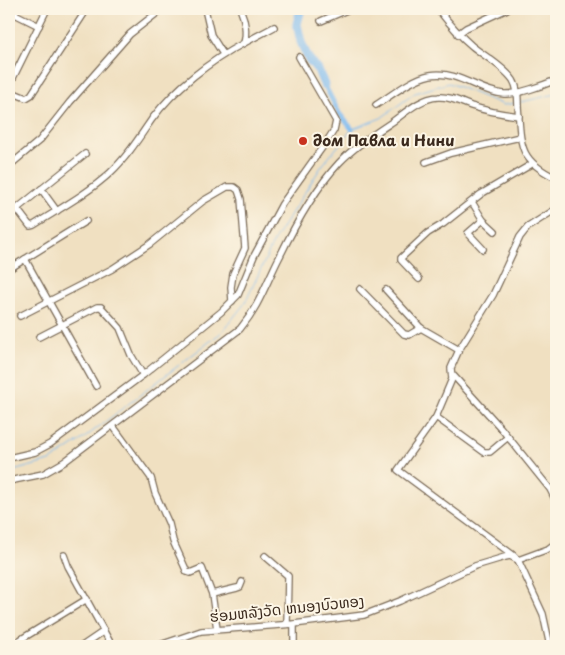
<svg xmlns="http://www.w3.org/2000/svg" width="565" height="655" font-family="'Playpen Sans','Noto Sans Lao',sans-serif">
  <rect width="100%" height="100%" fill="#fcf5e5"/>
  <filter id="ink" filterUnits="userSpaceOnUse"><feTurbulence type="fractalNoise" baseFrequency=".02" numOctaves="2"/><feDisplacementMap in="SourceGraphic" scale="10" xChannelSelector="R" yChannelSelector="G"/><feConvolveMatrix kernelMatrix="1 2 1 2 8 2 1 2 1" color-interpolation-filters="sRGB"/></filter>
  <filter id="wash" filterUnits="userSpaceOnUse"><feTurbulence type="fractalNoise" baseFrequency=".0096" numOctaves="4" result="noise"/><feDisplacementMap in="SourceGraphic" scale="20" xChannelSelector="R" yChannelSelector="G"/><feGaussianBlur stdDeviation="1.12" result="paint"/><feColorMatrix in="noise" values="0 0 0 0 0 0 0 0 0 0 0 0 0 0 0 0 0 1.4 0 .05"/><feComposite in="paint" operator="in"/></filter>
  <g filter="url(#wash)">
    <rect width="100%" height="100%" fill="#f0e0c1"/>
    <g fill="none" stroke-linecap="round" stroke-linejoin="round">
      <g stroke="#7dbaf0" stroke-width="1">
        <polyline points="521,102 556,94"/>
        <polyline points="9,472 50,461 83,439 222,332 245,303 275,239 321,167 352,129 381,118 415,93 449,83 504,105 515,103"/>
      </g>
      <polyline stroke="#7dbaf0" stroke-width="5" points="324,84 339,113 352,129"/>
      <polyline stroke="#7dbaf0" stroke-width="9" points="301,9 297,24 301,42 308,58 318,70 324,84"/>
    </g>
  </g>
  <g filter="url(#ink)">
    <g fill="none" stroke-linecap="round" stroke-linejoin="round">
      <g stroke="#7a6a57" stroke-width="8">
        <g id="minor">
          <polyline points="205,9 211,35 223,54"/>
          <path d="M 438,9 C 448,22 459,35 472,46 C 484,56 503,66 513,80 C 518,88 518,98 518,106 C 521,145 518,160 556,178"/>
          <polyline points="9,11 39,26"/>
          <polyline points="321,21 349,9"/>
          <polyline points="458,34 466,28 507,9"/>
          <polyline points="244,43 274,27"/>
          <polyline points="9,86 47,9"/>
          <polyline points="9,91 26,98 31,95 87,9"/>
          <path d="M 376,105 C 392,95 411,79 430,75 C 459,70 478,92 504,94 C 517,95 544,85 556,80"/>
          <polyline points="426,162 451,153 520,137"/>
          <polyline points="9,166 40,140 70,102 130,34 162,9"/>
          <polyline points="41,189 57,211"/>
          <polyline points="472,202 483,220 495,231"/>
          <path d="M 17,209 L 30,226 L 34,225 C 59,209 87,194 110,173 C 127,157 139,138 152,119 C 175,88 210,61 244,43 C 247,33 245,20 241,11"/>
          <polyline points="9,215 85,154"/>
          <polyline points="483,249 468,233 483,220"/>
          <polyline points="25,259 96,386"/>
          <polyline points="9,269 86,221"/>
          <polyline points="419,279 401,260 401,258 428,233 443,224 481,194 532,164"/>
          <polyline points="360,289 404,334 409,335 421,328"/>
          <polyline points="386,290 421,328 459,350"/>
          <polyline points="20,316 112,269 150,244 203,201 227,187 234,187 238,190 241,199 245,248 233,274 231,287 232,301"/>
          <polyline points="39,337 97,307 101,307 120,328 131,355 143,375"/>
          <polyline points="452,374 500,427 550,489 556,501"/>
          <polyline points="436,417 484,452 490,452 508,437"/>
          <polyline points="113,426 151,478 155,493 169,524 173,541 187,572 190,573 202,568 212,594 217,629"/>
          <polyline points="9,458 35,452 50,444 143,375 221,312 238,295 254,256 282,204 329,138 334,130 336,121 299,57"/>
          <path d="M 9,481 L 43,474 L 64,462 L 240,329 C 260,305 266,283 280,256 C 295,225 315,189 339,163 C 354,147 374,134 392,122 C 406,112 421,98 438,97 C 450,96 460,102 471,106 C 486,111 503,114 519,116"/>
          <polyline points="64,555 68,566 112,646"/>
          <polyline points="265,556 288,576 287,624"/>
          <polyline points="212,594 237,588 240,587 242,582"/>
          <polyline points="10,646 87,599"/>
          <polyline points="82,646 104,631"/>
          <polyline points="157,646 201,631 294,624 364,615 400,601 475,566 505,557 510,556 518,560 548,549 556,543"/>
          <polyline points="294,646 294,624"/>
          <polyline points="550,646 543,614 518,560 513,555 398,470 436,417 452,379 451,368 459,350 493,295 520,237 528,227 556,209"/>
        </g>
      </g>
      <use href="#minor" stroke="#fff" stroke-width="5.5"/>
    </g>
  </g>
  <circle fill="#c8321e" stroke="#fcf5e5" stroke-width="2" cx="303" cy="141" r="5"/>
  <g text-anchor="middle" stroke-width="4" stroke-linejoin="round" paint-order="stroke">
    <g font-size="15" font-weight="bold" fill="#3b2a1e" stroke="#fcf5e5" text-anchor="start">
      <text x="313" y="146">дом Павла и Нини</text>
    </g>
    <g font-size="15" fill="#3b2a1e" stroke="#fcf5e5">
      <text transform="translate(287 609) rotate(-6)" y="5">ຮ່ອມຫລັງວັດ ຫນອງບົວທອງ</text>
    </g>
  </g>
  <rect width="565" height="655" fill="none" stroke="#fcf5e5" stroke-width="30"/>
</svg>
